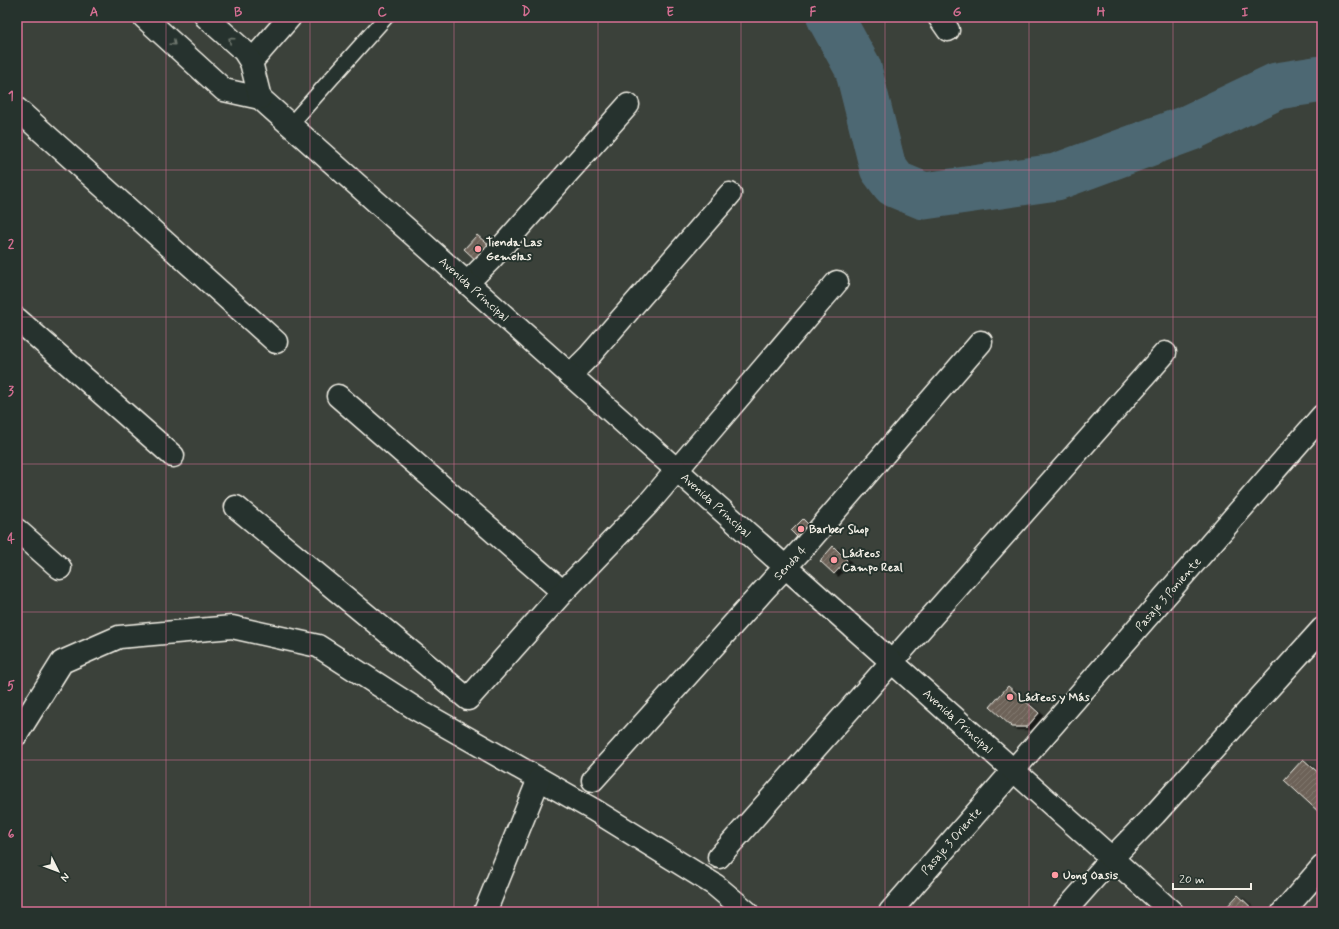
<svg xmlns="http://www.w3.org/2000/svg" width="1339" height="929" font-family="Mynerve,sans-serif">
  <defs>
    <pattern id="building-hatch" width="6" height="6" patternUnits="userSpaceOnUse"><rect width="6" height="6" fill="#6d6258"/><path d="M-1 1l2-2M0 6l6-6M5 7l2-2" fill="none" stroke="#827970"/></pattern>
    <filter id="shadow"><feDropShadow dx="4.5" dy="2.5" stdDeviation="0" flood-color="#0009"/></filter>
  </defs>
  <rect width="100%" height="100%" fill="#3b413a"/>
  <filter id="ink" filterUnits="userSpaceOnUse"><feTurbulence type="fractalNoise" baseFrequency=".025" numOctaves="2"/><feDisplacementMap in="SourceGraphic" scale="8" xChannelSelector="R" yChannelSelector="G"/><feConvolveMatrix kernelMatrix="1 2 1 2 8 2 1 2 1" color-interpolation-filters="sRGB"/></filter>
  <g filter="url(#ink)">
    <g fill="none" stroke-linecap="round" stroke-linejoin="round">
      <polyline stroke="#4e6873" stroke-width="47" points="830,17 858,68 883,168 895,184 924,196 1056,177 1189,128 1277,86 1322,79"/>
    </g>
    <g fill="url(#building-hatch)" stroke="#f4f1e8" filter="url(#shadow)">
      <polygon points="477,235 492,248 479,263 464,249"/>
      <polygon points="803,519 811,527 799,539 791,531"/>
      <polygon points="833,546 847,560 834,574 820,561"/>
      <polygon points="1008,686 1039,713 1027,727 1012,727 990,707"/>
      <polygon points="1303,759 1322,776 1322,815 1284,780"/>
      <polygon points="1238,895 1256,912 1222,912"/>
    </g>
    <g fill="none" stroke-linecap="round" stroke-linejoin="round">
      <g stroke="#f4f1e8" stroke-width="17">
        <polyline id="service" points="290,125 386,17"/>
      </g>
      <g stroke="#f4f1e8" stroke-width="25">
        <g id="minor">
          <polyline points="939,17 948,30"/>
          <polyline points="251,62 290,17"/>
          <polyline points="17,109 276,342"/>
          <polyline points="467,283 490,260 628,105"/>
          <polyline points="17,319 173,456"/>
          <polyline points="570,375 590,355 730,194"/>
          <polyline points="338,396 563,592"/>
          <polyline points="236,507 468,699 563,592 648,504 837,282"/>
          <polyline points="17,530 60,568"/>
          <polyline points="17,734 62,662 119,637 232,627 318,646 416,709 594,810 715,885 747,912"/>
          <polyline points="593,780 764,590 804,547 981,342"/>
          <polyline points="719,857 1165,353"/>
          <polyline points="485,912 539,779"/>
          <polyline points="890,912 1322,416"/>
          <polyline points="1064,912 1112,858 1155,814 1322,629"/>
        </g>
      </g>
      <g stroke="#f4f1e8" stroke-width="25">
        <g id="tertiary">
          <polyline points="144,17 224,90 260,98 1172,912"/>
          <polyline points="206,17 244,51 251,62 260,98"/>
          <polyline points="1283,912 1322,867"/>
        </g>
      </g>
      <use href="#service" stroke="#26332d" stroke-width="14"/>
      <use href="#minor" stroke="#26332d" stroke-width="22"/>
      <use href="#tertiary" stroke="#26332d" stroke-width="22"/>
    </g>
    <defs><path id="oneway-chevron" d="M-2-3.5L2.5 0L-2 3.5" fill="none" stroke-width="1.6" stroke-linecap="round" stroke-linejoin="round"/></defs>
    <g stroke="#6e766e">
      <use href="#oneway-chevron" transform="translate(231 40) rotate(-138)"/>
      <use href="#oneway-chevron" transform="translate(173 43) rotate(42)"/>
    </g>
  </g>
  <path fill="none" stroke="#d66f93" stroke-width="1" stroke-opacity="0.55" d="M 166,17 L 166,912M 310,17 L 310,912M 454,17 L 454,912M 598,17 L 598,912M 741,17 L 741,912M 885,17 L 885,912M 1029,17 L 1029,912M 1173,17 L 1173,912M 17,170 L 1322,170M 17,317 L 1322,317M 17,464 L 1322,464M 17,612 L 1322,612M 17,760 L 1322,760"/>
  <g fill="#ff9aa2" stroke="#26332d" stroke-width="1.5">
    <circle cx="478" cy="249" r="4"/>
    <circle cx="801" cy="529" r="4"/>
    <circle cx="834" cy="560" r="4"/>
    <circle cx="1010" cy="697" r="4"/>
    <circle cx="1055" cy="875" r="4"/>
  </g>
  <g text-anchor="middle" stroke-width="4" stroke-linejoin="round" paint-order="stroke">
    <g font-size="12" font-weight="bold" fill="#f4f1e8" stroke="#26332d" text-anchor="start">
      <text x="486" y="246">Tienda Las<tspan x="486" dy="14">Gemelas</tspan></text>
      <text x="809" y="533">Barber Shop</text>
      <text x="842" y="557">Lácteos<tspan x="842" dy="14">Campo Real</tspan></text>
      <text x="1018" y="701">Lácteos y Más</text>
      <text x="1063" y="879">Uong Oasis</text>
    </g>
    <g font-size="12" fill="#f4f1e8" stroke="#26332d">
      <text transform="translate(474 289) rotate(42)" y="4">Avenida Principal</text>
      <text transform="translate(716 505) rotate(42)" y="4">Avenida Principal</text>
      <text transform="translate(790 563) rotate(-47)" y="4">Senda 4</text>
      <text transform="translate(1168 594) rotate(-49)" y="4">Pasaje 3 Poniente</text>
      <text transform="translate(958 721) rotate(42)" y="4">Avenida Principal</text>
      <text transform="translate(951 841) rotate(-49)" y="4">Pasaje 3 Oriente</text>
    </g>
  </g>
  <rect width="1339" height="929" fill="none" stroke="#26332d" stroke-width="44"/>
  <g transform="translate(58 871) rotate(132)" stroke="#26332d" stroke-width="3" paint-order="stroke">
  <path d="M0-3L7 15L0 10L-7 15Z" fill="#f4f1e8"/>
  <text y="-6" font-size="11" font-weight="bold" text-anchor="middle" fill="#f4f1e8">N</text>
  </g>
  <path d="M1173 883v6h78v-6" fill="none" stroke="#f4f1e8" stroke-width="2"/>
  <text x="1179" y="883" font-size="12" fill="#f4f1e8" stroke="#26332d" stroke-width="3" paint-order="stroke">20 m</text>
  <rect x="22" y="22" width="1295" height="885" fill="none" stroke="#d66f93" stroke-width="1.5"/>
  <g font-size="13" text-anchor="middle" font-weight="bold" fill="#d66f93">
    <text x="94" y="16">A</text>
    <text x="238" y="16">B</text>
    <text x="382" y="16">C</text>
    <text x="526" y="16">D</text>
    <text x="670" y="16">E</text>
    <text x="813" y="16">F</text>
    <text x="957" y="16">G</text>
    <text x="1101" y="16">H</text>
    <text x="1245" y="16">I</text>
    <text x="11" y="100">1</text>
    <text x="11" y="248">2</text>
    <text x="11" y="395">3</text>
    <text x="11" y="543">4</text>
    <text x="11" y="690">5</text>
    <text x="11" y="838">6</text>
  </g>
</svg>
